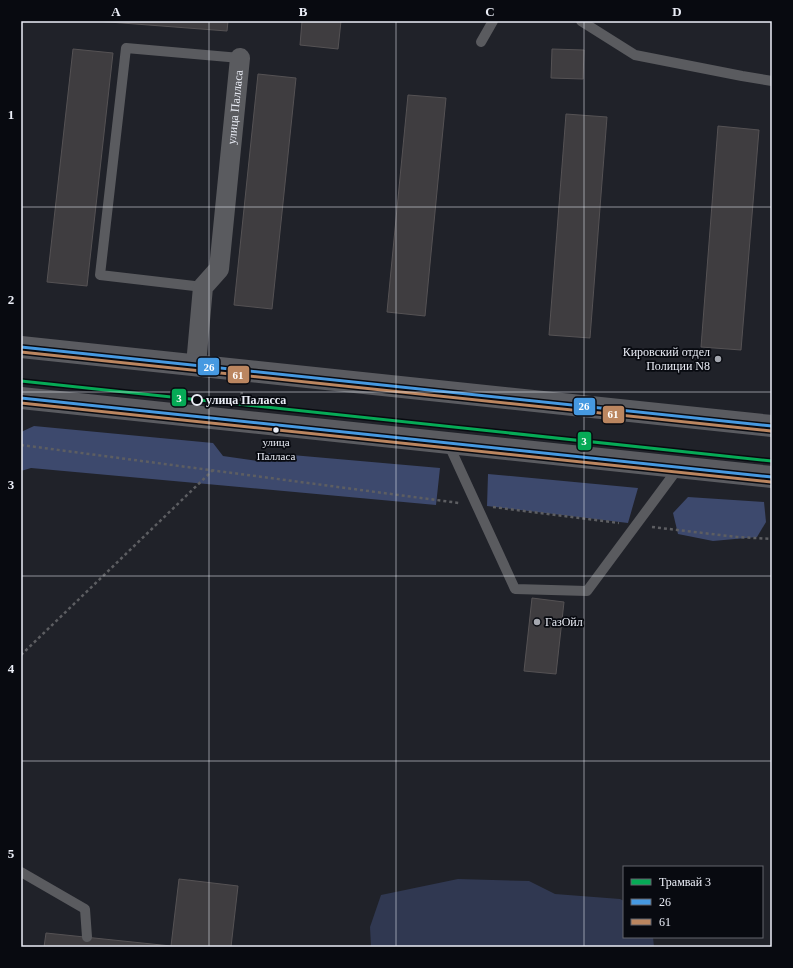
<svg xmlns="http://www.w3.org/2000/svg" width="793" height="968" font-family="Georgia,serif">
  <rect width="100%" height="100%" fill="#202229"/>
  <polygon fill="#303851" points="458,879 529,881 555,894 620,899 624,901 624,937 653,937 654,947 371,947 370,927 381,895"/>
  <g fill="#3d496d">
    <polygon points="34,426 213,443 223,456 257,461 269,453 440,468 436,505 31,468 21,471 21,432"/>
    <polygon points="488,474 638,488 628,523 487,506"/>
    <polygon points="688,497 764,502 766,522 757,537 713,541 678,534 673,513"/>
  </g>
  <g fill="#3f3d40" stroke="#555254">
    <polygon points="96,21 228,21 227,31"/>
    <polygon points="302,21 341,21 338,49 300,45"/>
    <polygon points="73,49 113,53 87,286 47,282"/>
    <polygon points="552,49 584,50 583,79 551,78"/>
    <polygon points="258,74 296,78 272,309 234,305"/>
    <polygon points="408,95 446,98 425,316 387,312"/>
    <polygon points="566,114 607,117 590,338 549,335"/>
    <polygon points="718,126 759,130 741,350 701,347"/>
    <polygon points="532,598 564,602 556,674 524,671"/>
    <polygon points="179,879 238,886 231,947 44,947 46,933 171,946"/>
  </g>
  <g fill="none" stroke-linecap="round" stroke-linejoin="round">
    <g stroke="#5d5e62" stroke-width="2.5" stroke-dasharray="3 3" stroke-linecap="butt">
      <polyline points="241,401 242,390"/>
      <polyline points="21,445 459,503"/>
      <polyline points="493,507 619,523"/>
      <polyline points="652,527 737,537 772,539"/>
      <polyline points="21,655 213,470"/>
    </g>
    <g stroke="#5a5b5f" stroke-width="10">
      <polyline points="581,21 635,55 742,76 772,81"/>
      <polyline points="481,42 493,21"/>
      <polyline points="203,287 100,275 126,48 240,58"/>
      <polyline points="448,443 515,589 587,591 679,467"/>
      <polyline points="21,872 85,909 87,937"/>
    </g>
    <path stroke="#5a5b5f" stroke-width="20" id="s1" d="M 196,365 L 203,287 L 219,269 L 240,58"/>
    <g stroke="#5a5b60" stroke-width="22">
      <polyline points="21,347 772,426"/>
      <polyline points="21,398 772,477"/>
    </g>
    <g stroke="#080a10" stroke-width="6">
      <g id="bus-1">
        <polyline points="21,347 772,426"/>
        <polyline points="21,398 772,477"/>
      </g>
    </g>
    <g stroke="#080a10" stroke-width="6">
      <g id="bus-2">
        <polyline points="21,352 771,431"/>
        <polyline points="21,403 771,482"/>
      </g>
    </g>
    <use href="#bus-1" stroke="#4699e1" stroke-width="3"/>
    <use href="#bus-2" stroke="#bb8660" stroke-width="3"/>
    <g stroke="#080a10" stroke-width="6">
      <polyline id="tram-1" points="21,381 772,461"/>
    </g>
    <use href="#tram-1" stroke="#06aa56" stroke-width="3"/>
  </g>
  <path fill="none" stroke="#ebeef7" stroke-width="1" stroke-opacity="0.55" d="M 209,21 L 209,947M 396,21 L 396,947M 584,21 L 584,947M 21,207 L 772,207M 21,392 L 772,392M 21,576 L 772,576M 21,761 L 772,761"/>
  <g fill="#a4a7af" stroke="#080a10" stroke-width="1.5">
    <circle cx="718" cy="359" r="4"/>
    <circle cx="537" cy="622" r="4"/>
  </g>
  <circle fill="#080a10" stroke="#ebeef7" stroke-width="2" cx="197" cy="400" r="5"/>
  <circle fill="#ebeef7" stroke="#080a10" stroke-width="1.5" cx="276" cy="430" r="3.5"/>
  <g text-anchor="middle" stroke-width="3.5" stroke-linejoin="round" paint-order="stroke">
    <g font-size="11" fill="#ebeef7" stroke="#080a10">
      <text x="276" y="446">улица<tspan x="276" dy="14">Палласа</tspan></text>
    </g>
    <g font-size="12" fill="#ebeef7" stroke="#080a10">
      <text dy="4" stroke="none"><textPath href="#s1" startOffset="265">улица Палласа</textPath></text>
    </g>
    <g font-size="12" fill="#ebeef7" stroke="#080a10" text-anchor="end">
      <text x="710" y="356">Кировский отдел<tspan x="710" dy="14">Полиции N8</tspan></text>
      <text x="545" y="626" text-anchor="start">ГазОйл</text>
    </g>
    <g font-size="12" font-weight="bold" fill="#ebeef7" stroke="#080a10" text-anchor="start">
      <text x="206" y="404">улица Паласса</text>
    </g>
  </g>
  <g stroke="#080a10" stroke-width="1.5">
    <rect x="197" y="357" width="23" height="19" rx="4" fill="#4699e1"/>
    <rect x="227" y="365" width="23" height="19" rx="4" fill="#bb8660"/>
    <rect x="171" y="388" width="16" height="19" rx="4" fill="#06aa56"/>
    <rect x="573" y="397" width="23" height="19" rx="4" fill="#4699e1"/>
    <rect x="602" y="405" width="23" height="19" rx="4" fill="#bb8660"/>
    <rect x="577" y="431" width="15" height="20" rx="4" fill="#06aa56"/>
  </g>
  <g font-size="11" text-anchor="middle" font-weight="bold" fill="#fff">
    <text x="209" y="371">26</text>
    <text x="238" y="379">61</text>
    <text x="179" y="402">3</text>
    <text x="584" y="410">26</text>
    <text x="613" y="418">61</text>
    <text x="584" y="445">3</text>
  </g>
  <rect width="793" height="968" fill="none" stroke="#080a10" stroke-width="44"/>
  <rect x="623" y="866" width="140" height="72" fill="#080a10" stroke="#63656c"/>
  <rect x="631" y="879" width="20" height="6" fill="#06aa56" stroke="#63656c"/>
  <text x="659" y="886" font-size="12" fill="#ebeef7">Трамвай 3</text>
  <rect x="631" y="899" width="20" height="6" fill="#4699e1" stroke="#63656c"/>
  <text x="659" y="906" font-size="12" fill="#ebeef7">26</text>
  <rect x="631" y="919" width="20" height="6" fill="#bb8660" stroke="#63656c"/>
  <text x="659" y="926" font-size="12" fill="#ebeef7">61</text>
  <rect x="22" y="22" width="749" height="924" fill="none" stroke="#ebeef7" stroke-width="1.5"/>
  <g font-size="13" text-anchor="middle" font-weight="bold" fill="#ebeef7">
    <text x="116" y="16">A</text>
    <text x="303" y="16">B</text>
    <text x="490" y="16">C</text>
    <text x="677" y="16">D</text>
    <text x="11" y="119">1</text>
    <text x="11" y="304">2</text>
    <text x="11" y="489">3</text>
    <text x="11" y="673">4</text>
    <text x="11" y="858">5</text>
  </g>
</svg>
